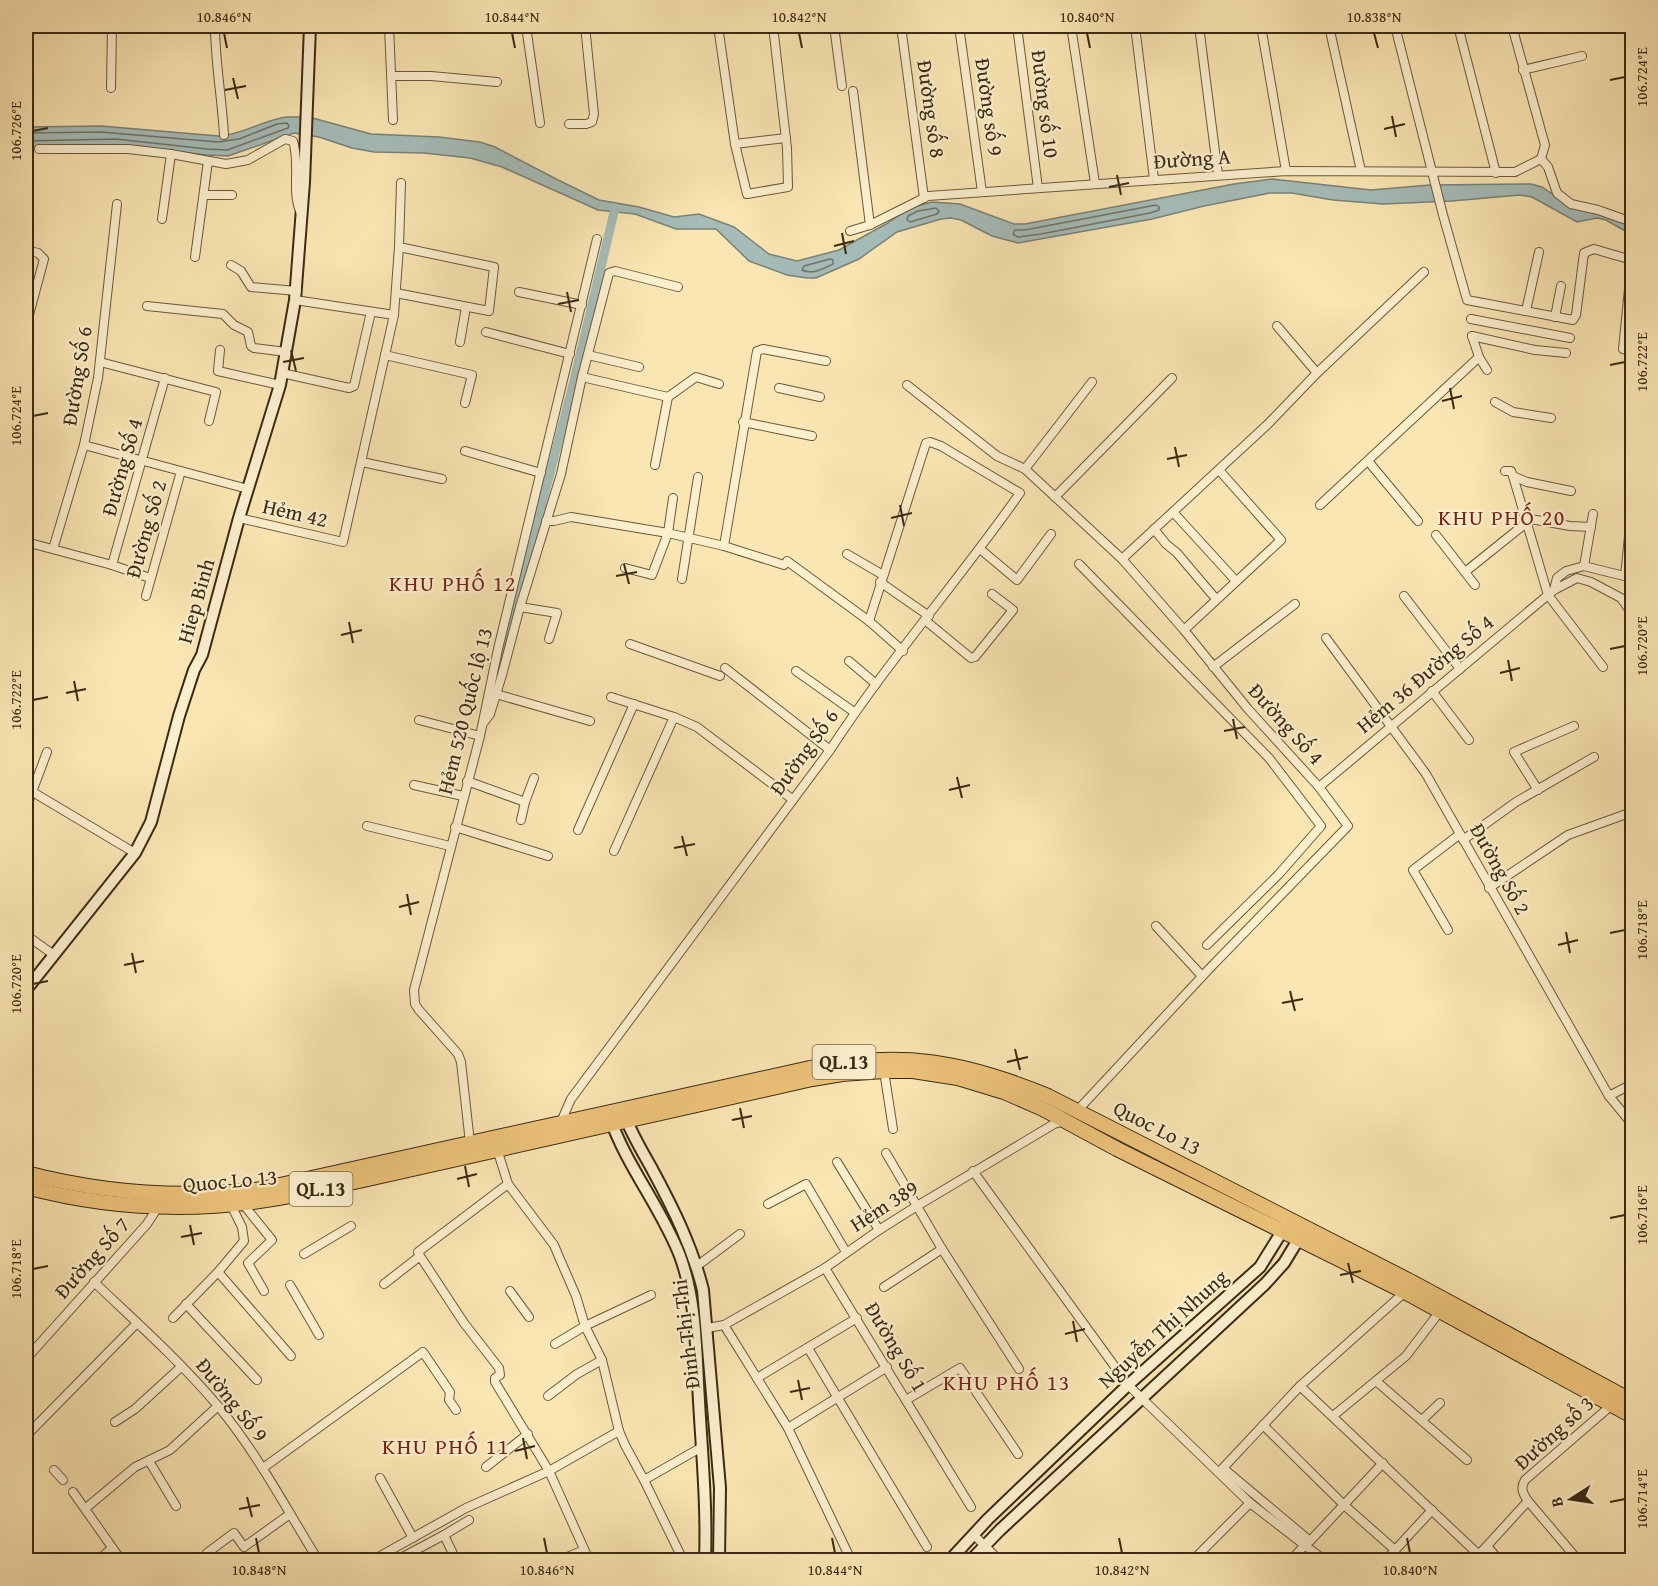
<svg xmlns="http://www.w3.org/2000/svg" width="1658" height="1586" font-family="'Gentium Book Plus',serif">
  <rect width="100%" height="100%" fill="#fae6b3"/>
  <filter id="stains"><feTurbulence type="fractalNoise" baseFrequency=".00333" numOctaves="4"/><feColorMatrix values="0 0 0 0 .2 0 0 0 0 .09 0 0 0 0 .02 0 0 0 .5 -.17"/></filter>
  <radialGradient id="worn" r=".72"><stop offset=".6" stop-color="#630" stop-opacity="0"/><stop offset="1" stop-color="#630" stop-opacity=".3"/></radialGradient>
  <path fill="#a5bcb9" stroke="#7a8277" stroke-width="1.5" d="M 287,117 L 309,117 L 371,134 L 439,137 L 480,142 L 495,147 L 558,180 L 599,200 L 639,207 L 674,217 L 699,214 L 734,227 L 769,254 L 797,261 L 839,250 L 886,224 L 910,208 L 932,202 L 960,204 L 1014,224 L 1025,224 L 1234,184 L 1272,179 L 1371,190 L 1430,185 L 1531,184 L 1542,187 L 1567,204 L 1632,225 L 1632,235 L 1606,220 L 1597,218 L 1577,222 L 1532,197 L 1520,195 L 1452,201 L 1383,204 L 1333,200 L 1292,193 L 1270,193 L 1204,206 L 1152,219 L 1018,243 L 992,236 L 961,220 L 951,218 L 941,219 L 897,232 L 859,259 L 816,278 L 807,278 L 787,275 L 749,261 L 716,229 L 676,229 L 635,214 L 598,210 L 502,167 L 470,158 L 424,153 L 374,152 L 352,148 L 319,137 L 294,133 L 228,156 L 207,155 L 116,145 L 26,147 L 26,127 L 101,126 L 218,136 C 242,135 263,120 287,117 Z"/>
  <g fill="none" stroke-linecap="round" stroke-linejoin="round">
    <g stroke="#707366" stroke-width="1.5">
      <polyline points="26,133 101,132 218,142 239,139 277,124 287,123 289,126 288,128 227,150 207,149 116,139 26,141"/>
      <polygon points="1156,205 1159,207 1159,210 1150,213 1041,234 1018,237 1013,234 1015,230 1025,230"/>
      <polygon points="936,208 939,211 937,214 910,222 907,220 908,216 918,211"/>
      <path d="M 830,259 L 833,260 L 833,264 C 823,269 812,275 802,270 L 804,266 Z"/>
    </g>
    <polyline stroke="#a5bcb9" stroke-width="9" points="493,692 573,385 615,208"/>
    <g stroke="#6a593b" stroke-width="10">
      <g id="street">
        <path d="M 215,26 C 215,62 222,98 224,135"/>
        <polyline points="389,26 393,120"/>
        <polyline points="526,26 540,123"/>
        <polyline points="718,26 735,144 747,194 788,187 787,148 773,26"/>
        <polyline points="834,26 842,86"/>
        <polyline points="901,26 924,198"/>
        <polyline points="959,26 982,192"/>
        <polyline points="1017,26 1038,188"/>
        <polyline points="1071,26 1095,183"/>
        <polyline points="1135,26 1154,179"/>
        <polyline points="1199,26 1218,175"/>
        <polyline points="1261,26 1286,171"/>
        <polyline points="1329,26 1361,171"/>
        <polyline points="1395,26 1443,215 1467,300 1573,320 1576,315 1584,253 1594,249 1625,258"/>
        <polyline points="1458,26 1496,173"/>
        <polyline points="1512,26 1545,145 1541,159"/>
        <polyline points="1523,70 1582,56"/>
        <polyline points="392,76 431,76 497,82"/>
        <polyline points="111,88 112,26"/>
        <polyline points="853,91 870,225"/>
        <polyline points="569,124 586,124 592,122 594,114 585,26"/>
        <polyline points="735,144 786,138"/>
        <path d="M 39,149 L 128,149 L 171,154 L 226,164 L 248,160 L 285,139 L 293,141 C 301,165 290,194 302,215"/>
        <polyline points="1541,159 1548,167 1557,193 1571,204 1598,210 1632,222"/>
        <polyline points="204,195 232,195"/>
        <polyline points="162,219 171,154"/>
        <polyline points="850,231 870,225 928,196 1286,171 1515,172 1541,159"/>
        <polyline points="26,250 38,253 44,259 26,326"/>
        <polyline points="195,257 208,161"/>
        <polyline points="231,265 241,271 251,287 297,291"/>
        <polyline points="1631,269 1623,349 1632,352"/>
        <polyline points="519,292 582,305"/>
        <polyline points="396,293 489,311 494,267 399,247"/>
        <polyline points="295,300 394,315"/>
        <polyline points="147,306 223,314 234,325 248,332 251,346 254,348 286,352"/>
        <polyline points="1526,311 1539,252"/>
        <polyline points="1555,317 1561,286"/>
        <polyline points="1471,319 1570,338"/>
        <polyline points="1277,326 1317,373"/>
        <polyline points="486,332 570,354"/>
        <polyline points="1472,336 1535,350 1566,353"/>
        <polyline points="1472,336 1479,357 1487,370"/>
        <polyline points="460,342 466,307"/>
        <polyline points="220,350 218,371 280,385"/>
        <polyline points="385,355 472,375 465,403"/>
        <polyline points="588,355 639,367"/>
        <polyline points="100,362 216,392 209,421"/>
        <polyline points="282,373 349,388 354,386 371,312"/>
        <polyline points="582,377 668,397"/>
        <polyline points="907,385 997,456 1025,469 1122,559 1184,630 1248,709 1319,787 1348,826 1209,969 1077,1111"/>
        <polyline points="779,388 820,397"/>
        <polyline points="1495,402 1513,412 1551,418"/>
        <polyline points="743,422 812,436"/>
        <polyline points="84,445 248,489"/>
        <polyline points="465,451 541,473"/>
        <polyline points="1368,461 1418,521"/>
        <polyline points="362,462 442,479"/>
        <polyline points="655,465 668,397 696,377 719,384"/>
        <polyline points="1025,469 1092,382"/>
        <polyline points="1505,471 1511,471 1513,476 1548,595 1603,667"/>
        <polyline points="1513,476 1527,482 1571,491"/>
        <polyline points="1055,497 1172,378"/>
        <polyline points="1320,505 1479,357"/>
        <polyline points="1173,512 1236,581"/>
        <polyline points="239,518 343,542 394,315 399,247 401,183"/>
        <polyline points="1525,518 1570,526 1591,527"/>
        <polyline points="546,521 554,521 571,517 668,533 724,546 784,565"/>
        <polyline points="1154,529 1166,544 1177,553 1216,599"/>
        <polyline points="1436,535 1475,585"/>
        <polyline points="26,542 112,565 150,578"/>
        <polyline points="724,546 757,351 763,349 826,361"/>
        <polyline points="53,549 84,445 98,378 117,204"/>
        <polyline points="980,549 1017,580 1051,534"/>
        <polyline points="847,554 883,575"/>
        <polyline points="1122,559 1268,424 1317,373 1424,272"/>
        <polyline points="787,561 869,621 903,651"/>
        <polyline points="1079,564 1269,758 1321,826 1279,874 1207,945"/>
        <polyline points="112,565 165,378"/>
        <polyline points="1584,566 1593,514"/>
        <polyline points="625,568 652,575 668,533 673,498"/>
        <polyline points="1465,572 1526,523"/>
        <polyline points="1625,576 1632,506"/>
        <polyline points="682,579 698,477"/>
        <polyline points="880,582 929,616"/>
        <polyline points="1554,590 1557,578 1566,571 1584,566 1632,578"/>
        <polyline points="146,596 181,471"/>
        <polyline points="1404,596 1460,669"/>
        <polyline points="520,607 557,613 549,639"/>
        <polyline points="926,621 971,658 975,657 1013,610 992,594"/>
        <polyline points="1184,630 1281,540 1219,470"/>
        <polyline points="1326,638 1426,774 1609,1096 1632,1124"/>
        <polyline points="630,644 720,676"/>
        <polyline points="849,661 876,684"/>
        <polyline points="1213,667 1295,604"/>
        <polyline points="725,668 830,750"/>
        <polyline points="796,671 854,712"/>
        <polyline points="1432,691 1469,740"/>
        <polyline points="496,694 590,721"/>
        <polyline points="611,697 674,717 697,727 792,799"/>
        <polyline points="419,720 480,736"/>
        <polyline points="484,722 490,714 502,675 520,607 561,474 582,377 609,273 615,271 678,287"/>
        <polyline points="467,781 525,802"/>
        <polyline points="414,785 463,796"/>
        <polyline points="1319,787 1554,590 1577,578 1591,582 1621,598 1632,614"/>
        <polyline points="26,788 135,853"/>
        <polyline points="1538,790 1514,752 1574,726"/>
        <polyline points="26,808 47,752"/>
        <polyline points="521,820 525,802 534,778"/>
        <polyline points="367,826 450,846"/>
        <polyline points="455,827 548,856"/>
        <polyline points="578,830 634,704"/>
        <polyline points="1463,840 1516,802 1594,757"/>
        <polyline points="614,851 674,717"/>
        <polyline points="1489,888 1568,835 1632,812"/>
        <polyline points="1156,926 1202,976"/>
        <polyline points="1448,930 1413,870 1460,834"/>
        <polyline points="26,935 54,955"/>
        <polyline points="884,1071 893,1129"/>
        <polyline points="1609,1096 1632,1084"/>
        <path d="M 560,1124 L 571,1099 L 830,750 C 888,661 959,580 1020,493 L 941,446 L 930,442 L 926,443 L 869,621"/>
        <polyline points="470,1143 461,1062 458,1054 419,1010 415,1004 414,990 480,736 498,649 597,239"/>
        <polyline points="497,1149 508,1184 554,1245 559,1257 576,1296 585,1326 602,1360 619,1431 625,1445 644,1480 683,1560"/>
        <polyline points="886,1153 942,1249 1019,1369"/>
        <polyline points="837,1162 879,1230"/>
        <polyline points="973,1171 1118,1371"/>
        <polyline points="243,1204 272,1240 248,1263 264,1291"/>
        <polyline points="768,1204 806,1184 846,1252"/>
        <polyline points="418,1252 508,1184"/>
        <polyline points="304,1254 351,1226"/>
        <polyline points="697,1266 740,1234"/>
        <polyline points="825,1268 971,1507"/>
        <polyline points="218,1272 291,1356"/>
        <path d="M 94,1282 C 136,1322 180,1361 218,1406 C 257,1453 286,1508 318,1560"/>
        <polyline points="384,1284 420,1256 464,1323 499,1368 500,1375 495,1378 495,1382 549,1471 589,1560"/>
        <polyline points="290,1285 319,1335"/>
        <polyline points="884,1287 942,1249"/>
        <polyline points="510,1291 529,1317"/>
        <polyline points="186,1304 257,1380"/>
        <polyline points="173,1318 218,1272 244,1241 242,1227 231,1205"/>
        <polyline points="724,1325 825,1268 879,1230 917,1206 1054,1124 1064,1121"/>
        <polyline points="707,1328 724,1325 788,1428 851,1560"/>
        <polyline points="555,1344 585,1326 651,1295"/>
        <polyline points="808,1348 927,1547"/>
        <polyline points="26,1359 147,1224 158,1207"/>
        <polyline points="757,1378 857,1318"/>
        <polyline points="1376,1381 1467,1460"/>
        <polyline points="1128,1385 1250,1503 1324,1560"/>
        <polyline points="1300,1386 1479,1555"/>
        <polyline points="548,1396 577,1374 602,1360"/>
        <polyline points="906,1400 960,1368 1018,1454"/>
        <polyline points="1333,1416 1406,1356 1441,1310"/>
        <polyline points="1422,1420 1440,1403"/>
        <polyline points="115,1422 135,1409 181,1367"/>
        <polyline points="1263,1425 1344,1505 1395,1550"/>
        <polyline points="788,1428 887,1367"/>
        <polyline points="26,1436 137,1323"/>
        <polyline points="149,1461 176,1506"/>
        <polyline points="1383,1463 1310,1541 1223,1468 1300,1386 1405,1292"/>
        <polyline points="486,1467 528,1434"/>
        <polyline points="263,1468 423,1352 450,1392 449,1400 456,1410"/>
        <polyline points="54,1470 63,1480"/>
        <polyline points="380,1478 413,1538"/>
        <polyline points="644,1480 702,1447"/>
        <polyline points="73,1492 121,1560"/>
        <polyline points="86,1508 135,1467 170,1450 218,1406"/>
        <polyline points="973,1534 999,1560"/>
        <polyline points="444,1535 469,1520"/>
        <polyline points="1487,1546 1499,1560"/>
        <polyline points="207,1553 234,1533 244,1547 290,1514"/>
        <polyline points="99,1560 112,1548"/>
        <polyline points="373,1560 466,1508 549,1471 619,1431"/>
        <polyline points="397,1560 444,1535 456,1560"/>
        <polyline points="560,1560 584,1550"/>
        <polyline points="1193,1560 1250,1503"/>
        <polyline points="1291,1560 1305,1545"/>
        <polyline points="1386,1560 1432,1510"/>
        <polyline points="1474,1560 1528,1501"/>
        <path d="M 1578,1560 L 1528,1501 C 1523,1494 1520,1488 1525,1480 L 1613,1404"/>
      </g>
    </g>
    <g stroke="#3a2a13" stroke-width="14">
      <g id="secondary">
        <polyline points="26,990 135,853 151,822 179,716 194,670 202,655 239,518 280,385 295,300 304,182 310,26"/>
        <path d="M 624,1114 C 631,1133 642,1151 652,1169 C 673,1208 692,1246 703,1290 L 720,1488 L 719,1560"/>
        <path d="M 610,1118 C 626,1165 662,1209 680,1256 C 697,1302 696,1353 699,1401 C 702,1454 707,1507 705,1560"/>
        <polyline points="950,1560 988,1519 1128,1385 1260,1267 1286,1225"/>
        <polyline points="971,1560 1000,1530 1265,1284 1284,1263 1301,1235"/>
      </g>
    </g>
    <g stroke="#3a2a13" stroke-width="16">
      <g id="highway">
        <path d="M 26,1173 C 103,1193 182,1199 262,1189 L 810,1068 C 902,1051 961,1060 1048,1096 L 1410,1281 L 1632,1401"/>
        <path d="M 26,1187 C 116,1211 209,1213 301,1194 L 812,1079 L 842,1074 L 884,1071 L 913,1071 L 958,1078 L 1004,1092 L 1043,1109 L 1117,1149 L 1405,1292 L 1632,1416"/>
      </g>
    </g>
    <use href="#street" stroke="#fcefce" stroke-width="8"/>
    <use href="#secondary" stroke="#fcefce" stroke-width="10"/>
    <use href="#highway" stroke="#edc37a" stroke-width="14"/>
  </g>
  <path fill="none" stroke="#3a2a13" stroke-width="2" d="M 224,33 L 227,48M 512,33 L 515,48M 799,33 L 802,48M 1087,33 L 1090,48M 1374,33 L 1378,48M 233,78 L 238,99M 1610,80 L 1625,77M 225,90 L 246,86M 1392,116 L 1396,137M 1384,129 L 1405,124M 33,131 L 48,128M 1117,175 L 1121,195M 1109,187 L 1129,183M 842,233 L 846,254M 834,246 L 854,241M 567,292 L 571,312M 558,304 L 579,300M 291,350 L 296,371M 283,362 L 304,358M 1610,365 L 1625,362M 1450,388 L 1454,409M 1442,401 L 1462,396M 33,416 L 48,413M 1175,447 L 1179,467M 1167,459 L 1187,455M 900,505 L 904,526M 891,518 L 912,513M 624,564 L 629,584M 616,576 L 637,572M 349,622 L 353,643M 341,635 L 362,630M 1610,649 L 1625,646M 1508,660 L 1512,681M 1500,673 L 1520,668M 74,681 L 78,701M 66,693 L 86,689M 33,700 L 48,697M 1233,719 L 1237,739M 1224,731 L 1245,727M 957,777 L 962,798M 949,790 L 970,785M 682,836 L 687,856M 674,848 L 695,844M 407,894 L 411,915M 399,907 L 419,902M 1566,932 L 1570,953M 1610,933 L 1625,930M 1558,945 L 1578,940M 132,953 L 136,973M 124,965 L 144,961M 33,984 L 48,981M 1290,991 L 1295,1011M 1282,1003 L 1303,999M 1015,1049 L 1020,1070M 1007,1062 L 1028,1057M 740,1108 L 744,1128M 732,1120 L 752,1116M 465,1166 L 469,1187M 457,1179 L 477,1174M 1610,1218 L 1625,1215M 190,1225 L 194,1245M 181,1237 L 202,1233M 1348,1263 L 1353,1283M 33,1269 L 48,1266M 1340,1275 L 1361,1271M 1073,1321 L 1077,1342M 1065,1334 L 1085,1329M 798,1380 L 802,1400M 790,1392 L 810,1388M 523,1438 L 527,1459M 515,1451 L 535,1446M 247,1497 L 252,1517M 1610,1502 L 1625,1499M 239,1509 L 260,1505M 256,1538 L 259,1553M 544,1538 L 547,1553M 832,1538 L 835,1553M 1119,1538 L 1122,1553M 1407,1538 L 1410,1553"/>
  <g text-anchor="middle" stroke-width="4.5" stroke-linejoin="round" paint-order="stroke">
    <g fill="#fcefce" stroke="#74654b" stroke-width="1.5">
      <rect x="812.5" y="1045" width="63" height="34" rx="4.5"/>
      <rect x="289.5" y="1172" width="63" height="34" rx="4.5"/>
    </g>
    <g font-size="20" font-weight="bold" fill="#3a2a13">
      <text x="844" y="1069">QL.13</text>
      <text x="321" y="1196">QL.13</text>
    </g>
    <g font-size="21" fill="#3a2a13" stroke="#fcefce">
      <text transform="translate(1045 104) rotate(83)" y="7">Đường số 10</text>
      <text transform="translate(989 107) rotate(82)" y="7">Đường số 9</text>
      <text transform="translate(931 109) rotate(82)" y="7">Đường số 8</text>
      <text transform="translate(1192 159) rotate(-4)" y="7">Đường A</text>
      <text transform="translate(77 376) rotate(-81)" y="7">Đường Số 6</text>
      <text transform="translate(122 467) rotate(-74)" y="7">Đường Số 4</text>
      <text transform="translate(295 513) rotate(13)" y="7">Hẻm 42</text>
      <text transform="translate(146 529) rotate(-74)" y="7">Đường Số 2</text>
      <text transform="translate(196 601) rotate(-74)" y="7">Hiep Binh</text>
      <text transform="translate(1425 674) rotate(-40)" y="7">Hẻm 36 Đường Số 4</text>
      <text transform="translate(465 711) rotate(-76)" y="7">Hẻm 520 Quốc lộ 13</text>
      <text transform="translate(1286 724) rotate(48)" y="7">Đường Số 4</text>
      <text transform="translate(804 752) rotate(-54)" y="7">Đường Số 6</text>
      <text transform="translate(1500 869) rotate(61)" y="7">Đường Số 2</text>
      <text transform="translate(1157 1128) rotate(27)" y="7">Quoc Lo 13</text>
      <text transform="translate(230 1181) rotate(-5)" y="7">Quoc Lo 13</text>
      <text transform="translate(884 1206) rotate(-33)" y="7">Hẻm 389</text>
      <text transform="translate(92 1258) rotate(-48)" y="7">Đường Số 7</text>
      <text transform="translate(1163 1329) rotate(-42)" y="7">Nguyễn Thị Nhung</text>
      <text transform="translate(686 1334) rotate(-97)" y="7">Đinh Thị Thi</text>
      <text transform="translate(896 1347) rotate(59)" y="7">Đường Số 1</text>
      <text transform="translate(232 1400) rotate(51)" y="7">Đường Số 9</text>
      <text transform="translate(1554 1433) rotate(-42)" y="7">Đường sổ 3</text>
    </g>
    <g font-size="22" letter-spacing="1.5" fill="#7a1f14" stroke="#fcefce">
      <text x="1502" y="525">KHU PHỐ 20</text>
      <text x="453" y="591">KHU PHỐ 12</text>
      <text x="1007" y="1390">KHU PHỐ 13</text>
      <text x="446" y="1454">KHU PHỐ 11</text>
    </g>
  </g>
  <rect width="1658" height="1586" fill="none" stroke="#fae6b3" stroke-width="66"/>
  <g transform="translate(1571 1499) rotate(258)" stroke="#fcefce" stroke-width="4.5" paint-order="stroke">
  <path d="M0-4.5L10 22L0 15L-10 22Z" fill="#3a2a13"/>
  <text y="-9" font-size="16" font-weight="bold" text-anchor="middle" fill="#3a2a13">B</text>
  </g>
  <rect x="33" y="33" width="1592" height="1520" fill="none" stroke="#3a2a13" stroke-width="2"/>
  <g font-size="15" text-anchor="middle" fill="#3a2a13">
    <text x="224" y="22">10.846°N</text>
    <text x="512" y="22">10.844°N</text>
    <text x="799" y="22">10.842°N</text>
    <text x="1087" y="22">10.840°N</text>
    <text x="1374" y="22">10.838°N</text>
    <text transform="translate(1642 77) rotate(-90)" y="5">106.724°E</text>
    <text transform="translate(16 131) rotate(-90)" y="5">106.726°E</text>
    <text transform="translate(1642 362) rotate(-90)" y="5">106.722°E</text>
    <text transform="translate(16 416) rotate(-90)" y="5">106.724°E</text>
    <text transform="translate(1642 646) rotate(-90)" y="5">106.720°E</text>
    <text transform="translate(16 700) rotate(-90)" y="5">106.722°E</text>
    <text transform="translate(1642 930) rotate(-90)" y="5">106.718°E</text>
    <text transform="translate(16 984) rotate(-90)" y="5">106.720°E</text>
    <text transform="translate(1642 1215) rotate(-90)" y="5">106.716°E</text>
    <text transform="translate(16 1269) rotate(-90)" y="5">106.718°E</text>
    <text transform="translate(1642 1499) rotate(-90)" y="5">106.714°E</text>
    <text x="259" y="1575">10.848°N</text>
    <text x="547" y="1575">10.846°N</text>
    <text x="835" y="1575">10.844°N</text>
    <text x="1122" y="1575">10.842°N</text>
    <text x="1410" y="1575">10.840°N</text>
  </g>
  <rect width="100%" height="100%" filter="url(#stains)"/>
  <rect width="100%" height="100%" fill="url(#worn)"/>
</svg>
